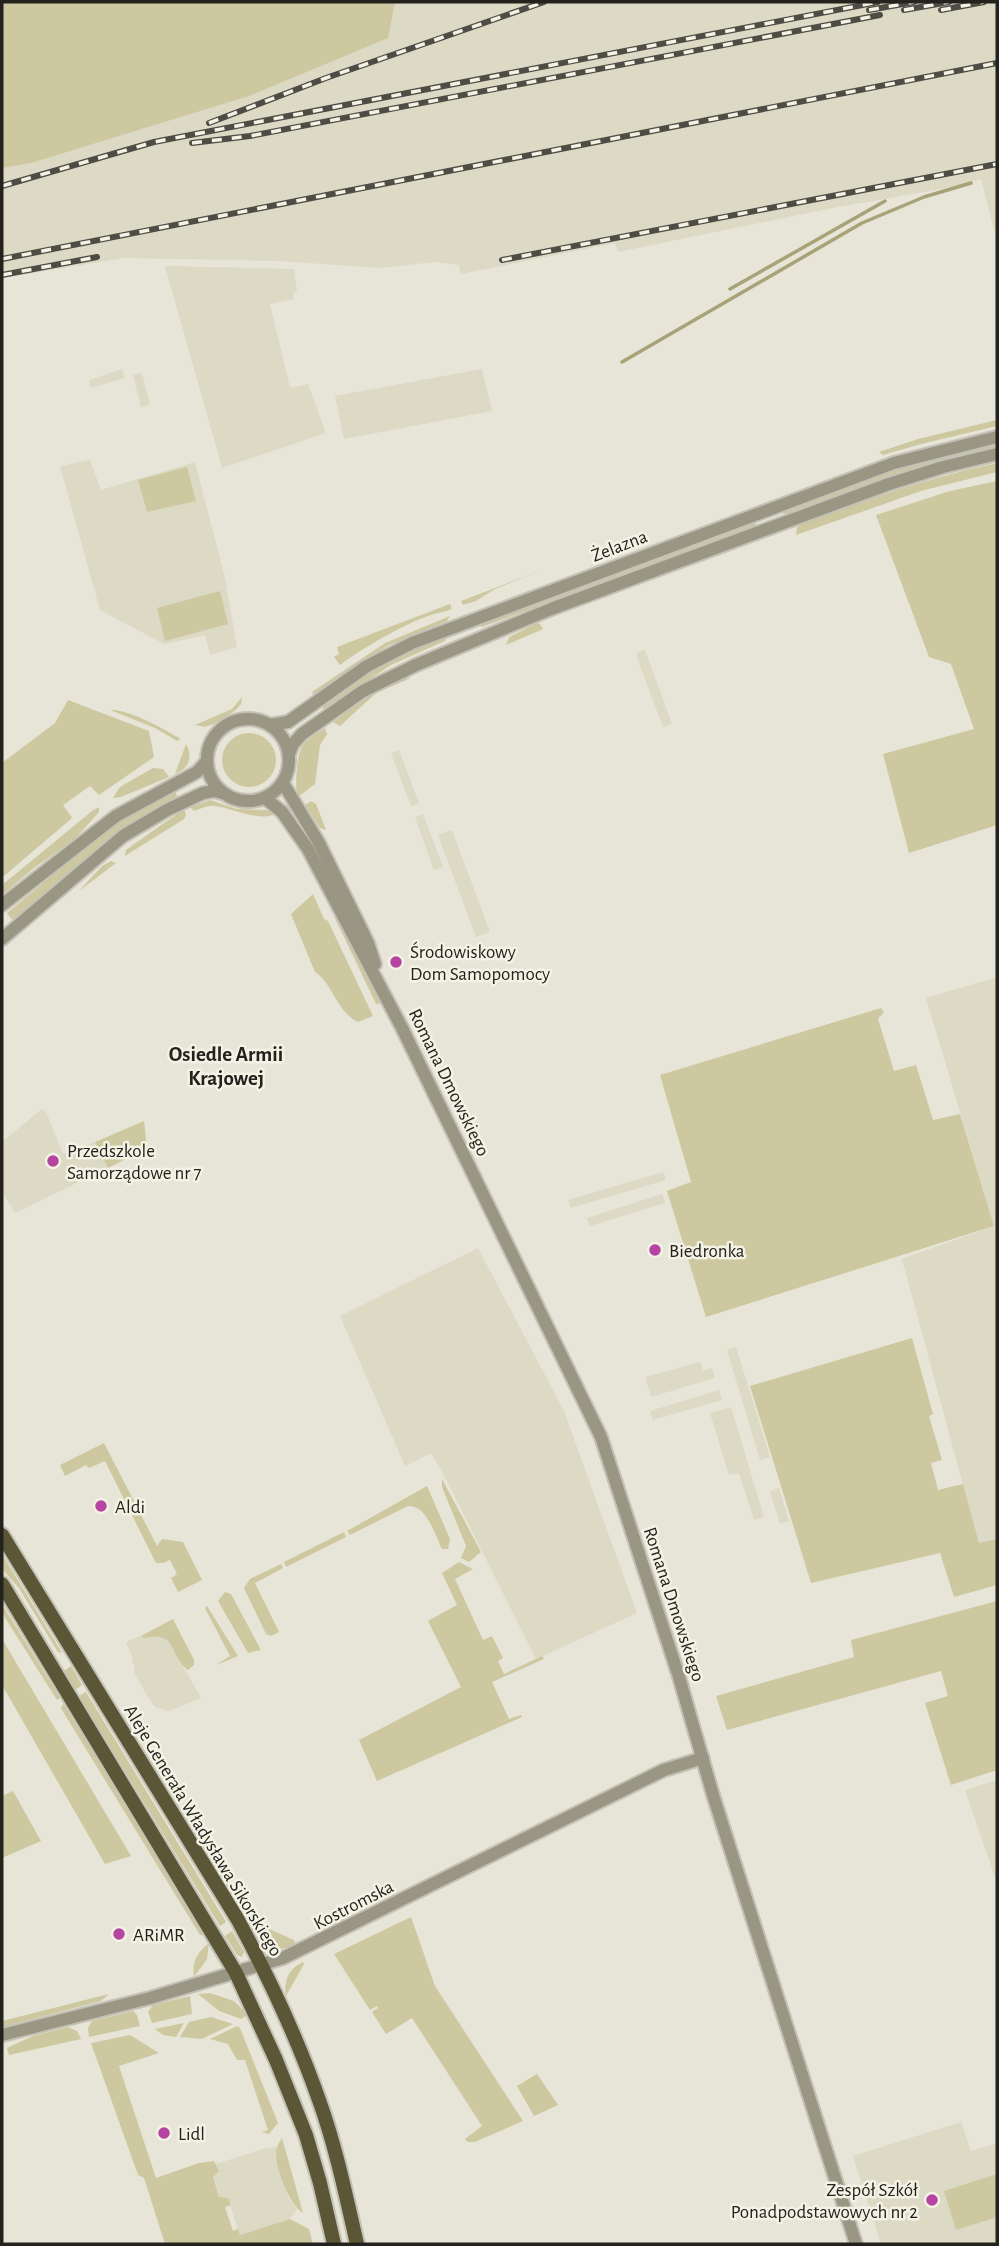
<svg xmlns="http://www.w3.org/2000/svg" width="999" height="2246" font-family="'Alegreya Sans',sans-serif">
  <rect width="100%" height="100%" fill="#e7e5d7"/>
  <g fill="#dcd9c5">
    <polygon points="2,2 997,2 997,241 981,179 957,186 833,208 618,252 615,243 461,274 459,265 434,262 381,268 278,261 124,258 2,278"/>
    <polygon points="165,266 294,269 297,292 293,293 294,299 270,304 290,388 308,384 326,433 222,468"/>
    <polygon points="122,369 125,378 91,388 89,380"/>
    <polygon points="482,369 492,411 344,439 335,396"/>
    <polygon points="142,373 150,405 141,407 133,375"/>
    <polygon points="90,460 101,490 195,462 225,578 237,647 210,655 205,635 164,644 100,610 60,466"/>
    <polygon points="645,650 672,724 663,727 637,658 637,653"/>
    <polygon points="399,750 419,803 411,806 391,753"/>
    <polygon points="423,814 443,867 434,870 415,817"/>
    <polygon points="452,830 490,932 476,937 438,835"/>
    <polygon points="997,977 997,1539 979,1544 902,1259 994,1226 926,998"/>
    <polygon points="42,1109 47,1114 63,1154 95,1142 108,1168 15,1213 2,1192 2,1142"/>
    <polygon points="663,1172 666,1180 571,1208 568,1200"/>
    <polygon points="662,1194 665,1203 590,1226 587,1218"/>
    <polygon points="478,1248 564,1411 637,1613 536,1659 445,1477 431,1453 405,1466 340,1316"/>
    <polygon points="736,1347 770,1457 760,1460 727,1350"/>
    <polygon points="700,1362 703,1371 712,1368 715,1378 651,1397 645,1377"/>
    <polygon points="719,1390 722,1400 653,1420 650,1411"/>
    <polygon points="731,1407 764,1517 754,1520 739,1473 729,1475 710,1413"/>
    <polygon points="779,1488 789,1521 780,1524 770,1491"/>
    <polygon points="157,1634 164,1637 171,1645 201,1698 169,1711 155,1707 151,1702 135,1674 132,1656 126,1642 141,1636 142,1637"/>
    <polygon points="997,1780 997,1883 965,1790"/>
    <polygon points="961,2122 971,2151 997,2143 997,2244 881,2244 853,2156"/>
    <polygon points="277,2147 276,2158 288,2197 297,2209 290,2219 240,2236 228,2198 219,2197 213,2177 219,2171 216,2164 263,2149"/>
  </g>
  <g fill="#cdc8a0">
    <polygon points="2,2 395,2 388,38 249,96 31,163 2,168"/>
    <polygon points="997,420 997,426 921,444 883,455 879,452 918,439"/>
    <polygon points="997,443 997,448 924,465 786,514 782,513 889,471"/>
    <path d="M 997,463 L 997,472 L 921,491 L 796,535 L 797,527 L 802,524 C 866,500 930,477 997,463 Z"/>
    <polygon points="187,467 196,501 147,512 138,480"/>
    <polygon points="997,481 997,825 909,853 883,754 974,729 951,664 929,657 876,515 950,491"/>
    <polygon points="752,522 755,522 756,525 749,529 482,627 478,625"/>
    <polygon points="542,570 495,589 476,601 463,605 461,601"/>
    <polygon points="220,591 228,624 165,641 157,608"/>
    <path d="M 450,604 L 452,609 C 445,612 436,613 431,615 C 402,625 364,647 340,665 L 334,657 L 339,654 L 337,647 Z"/>
    <polygon points="450,616 447,621 387,646 314,695 312,692 385,643"/>
    <polygon points="537,623 540,624 543,629 506,645 509,637"/>
    <polygon points="447,635 445,641 391,665 324,710 321,705 388,661"/>
    <path d="M 411,678 L 376,693 L 340,726 L 333,722 C 354,708 386,679 411,678 Z"/>
    <polygon points="242,697 241,704 236,710 214,724 205,727 195,725 232,709"/>
    <polygon points="68,700 149,731 154,757 99,795 90,786 63,805 72,818 4,876 2,874 2,763 55,723"/>
    <path d="M 110,710 C 129,709 164,729 181,739 L 177,741 L 155,728 Z"/>
    <path d="M 325,728 L 327,734 L 320,745 L 315,784 L 298,797 C 294,788 297,756 302,746 C 307,739 318,733 325,728 Z"/>
    <circle cx="249" cy="760" r="27"/>
    <path d="M 186,744 C 193,758 189,768 175,774 Z"/>
    <polygon points="153,768 163,769 169,777 121,797 113,798 120,787"/>
    <polygon points="175,791 178,798 126,825 13,921 7,913 111,827 127,816"/>
    <path d="M 210,800 L 237,809 L 266,810 L 275,814 C 260,822 232,808 215,806 C 207,805 201,809 194,811 L 190,807 Z"/>
    <polygon points="311,801 316,804 326,830 320,828 305,805"/>
    <polygon points="99,807 99,812 74,840 34,868 2,895 2,885 92,811"/>
    <polygon points="184,809 186,815 184,819 125,856 126,850 130,847"/>
    <polygon points="111,861 116,863 79,891 102,866"/>
    <path d="M 313,894 L 324,919 L 328,921 L 373,1016 L 358,1022 C 336,1011 334,985 315,972 L 291,914 Z"/>
    <polygon points="333,914 358,955 381,1003 376,1004"/>
    <polygon points="881,1008 884,1012 878,1019 894,1071 916,1065 933,1120 960,1114 994,1226 706,1317 667,1191 691,1182 660,1075"/>
    <path d="M 421,1028 L 438,1064 L 434,1066 C 426,1055 416,1042 421,1028 Z"/>
    <polygon points="144,1121 147,1148 108,1168 95,1142"/>
    <polygon points="912,1338 933,1414 929,1416 942,1460 931,1463 938,1490 963,1484 979,1543 997,1539 997,1585 954,1597 940,1553 811,1583 750,1386"/>
    <polygon points="104,1443 157,1546 162,1539 183,1542 202,1580 178,1592 171,1578 177,1574 170,1560 163,1563 156,1563 105,1461 89,1468 86,1465 65,1476 60,1465"/>
    <polygon points="442,1479 481,1552 469,1562 461,1558 466,1546 442,1487"/>
    <path d="M 427,1486 L 450,1539 L 448,1549 L 442,1549 C 435,1535 427,1505 408,1506 L 350,1535 L 347,1531 Z"/>
    <polygon points="344,1532 346,1537 286,1567 284,1562"/>
    <polygon points="2,1554 61,1651 62,1653 58,1652 19,1588 2,1569"/>
    <polygon points="459,1562 473,1569 455,1579 483,1640 492,1636 503,1658 498,1661 504,1674 542,1656 544,1659 492,1682 509,1719 521,1715 522,1717 377,1781 359,1740 461,1687 428,1621 457,1605 442,1573"/>
    <polygon points="281,1564 283,1568 255,1583 279,1632 271,1636 266,1634 244,1588 250,1579"/>
    <polygon points="225,1592 231,1594 261,1650 248,1653 218,1601"/>
    <polygon points="997,1601 997,1770 951,1785 925,1703 948,1696 941,1671 727,1730 716,1696 854,1657 851,1640"/>
    <polygon points="2,1604 60,1698 57,1700 2,1613"/>
    <polygon points="207,1606 238,1656 216,1665 230,1656 205,1608"/>
    <path d="M 173,1619 L 194,1660 L 194,1665 L 188,1670 C 168,1654 177,1630 144,1638 L 141,1636 Z"/>
    <polygon points="2,1639 131,1856 105,1864 2,1685"/>
    <polygon points="71,1666 82,1685 75,1690 64,1671"/>
    <polygon points="86,1692 226,1922 220,1926 79,1696"/>
    <polygon points="64,1704 64,1705 205,1935 200,1935 62,1710 61,1707"/>
    <polygon points="13,1791 41,1841 2,1858 2,1796"/>
    <polygon points="198,1831 247,1911 242,1914 208,1856"/>
    <polygon points="411,1917 435,1986 523,2121 475,2142 468,2142 465,2139 482,2126 412,2018 386,2034 372,2012 378,2008 377,2006 370,2010 334,1954"/>
    <path d="M 249,1920 L 294,1940 L 296,1945 C 272,1955 259,1942 247,1921 Z"/>
    <polygon points="232,1931 244,1952 242,1957 237,1955 225,1936"/>
    <path d="M 209,1943 L 207,1959 L 194,1977 C 191,1963 198,1951 209,1943 Z"/>
    <path d="M 303,1962 L 304,1964 L 286,1996 C 283,1981 289,1968 303,1962 Z"/>
    <polygon points="210,1993 234,2001 248,2015 241,2019 219,2011 198,1994"/>
    <polygon points="109,1994 101,2001 2,2027 2,2021"/>
    <polygon points="190,1996 192,2014 152,2023 148,2012 153,2005"/>
    <polygon points="133,2011 137,2015 140,2026 89,2037 88,2028 92,2021"/>
    <polygon points="211,2017 233,2024 202,2039 180,2037 189,2022"/>
    <polygon points="184,2023 176,2037 163,2035 155,2029"/>
    <polygon points="237,2026 240,2028 278,2123 269,2134 262,2132 268,2130 245,2060 237,2060 228,2044 210,2039"/>
    <polygon points="68,2027 77,2031 81,2039 9,2055 7,2048 33,2036"/>
    <polygon points="130,2035 159,2053 119,2066 156,2178 199,2163 214,2161 219,2171 213,2177 219,2197 228,2198 231,2205 225,2207 233,2231 238,2229 240,2235 290,2219 309,2229 313,2244 165,2244 144,2178 138,2175 91,2043"/>
    <polygon points="537,2074 558,2105 534,2116 517,2086"/>
    <path d="M 282,2138 L 303,2213 C 289,2204 276,2170 276,2153 C 276,2147 279,2143 282,2138 Z"/>
    <polygon points="997,2174 997,2217 956,2230 944,2191"/>
  </g>
  <g fill="none" stroke-linecap="round" stroke-linejoin="round">
    <g stroke="#a8a278" stroke-width="3.5">
      <polyline points="730,289 885,201"/>
      <polyline points="622,362 862,223 924,197 971,183"/>
    </g>
    <g stroke="#c4c2b6" stroke-width="16">
      <g id="minor">
        <circle cx="248" cy="760" r="41"/>
        <polyline points="270,725 288,722 367,666 412,643 894,463 997,437"/>
        <polyline points="289,754 293,744 302,734 363,691 416,665 551,609 889,484 943,467 997,454"/>
        <polyline points="283,783 319,843 368,943 375,964"/>
        <polyline points="265,798 282,812 308,849 402,1028 601,1437 679,1677 713,1795 856,2244"/>
        <polyline points="2,905 116,816 197,772 207,761"/>
        <polyline points="2,939 123,836 167,810 203,793 214,791 222,793"/>
        <polyline points="2,2035 150,1998 283,1958 664,1770 703,1758"/>
      </g>
    </g>
    <g stroke="#c4c2b6" stroke-width="18">
      <g id="major">
        <path d="M 2,1535 L 238,1920 C 269,1978 297,2037 319,2100 C 336,2147 346,2196 357,2244"/>
        <polyline points="2,1584 236,1973 276,2060 306,2135 320,2183 334,2244"/>
      </g>
    </g>
    <use href="#minor" stroke="#999684" stroke-width="12"/>
    <use href="#major" stroke="#5b5636" stroke-width="14"/>
    <g stroke="#4d4c45" stroke-width="6">
      <g id="rail">
        <polyline points="869,10 914,2"/>
        <polyline points="904,10 949,2"/>
        <polyline points="941,10 984,2"/>
        <polyline points="209,123 326,78 544,2"/>
        <polyline points="192,143 250,136 880,15"/>
        <polyline points="2,186 154,142 878,2"/>
        <polyline points="2,259 997,63"/>
        <polyline points="502,260 997,164"/>
        <polyline points="2,275 97,257"/>
      </g>
    </g>
    <use href="#rail" stroke="#f4f2e4" stroke-width="3.5" stroke-dasharray="10" stroke-linecap="butt"/>
  </g>
  <g fill="#b645a1" stroke="#f4f2e4" stroke-width="2.5">
    <circle cx="396" cy="962" r="7"/>
    <circle cx="53" cy="1161" r="7"/>
    <circle cx="655" cy="1250" r="7"/>
    <circle cx="101" cy="1506" r="7"/>
    <circle cx="119" cy="1934" r="7"/>
    <circle cx="164" cy="2133" r="7"/>
    <circle cx="932" cy="2200" r="7"/>
  </g>
  <g text-anchor="middle" stroke-width="5" stroke-linejoin="round" paint-order="stroke">
    <g font-size="19" fill="#23221d" stroke="#f4f2e4">
      <text transform="translate(619 545) rotate(-21)" y="7">Żelazna</text>
      <text transform="translate(450 1082) rotate(64)" y="7">Romana Dmowskiego</text>
      <text transform="translate(675 1604) rotate(72)" y="7">Romana Dmowskiego</text>
      <text transform="translate(204 1830) rotate(59)" y="7">Aleje Generała Władysława Sikorskiego</text>
      <text transform="translate(353 1904) rotate(-27)" y="7">Kostromska</text>
    </g>
    <g font-size="19" fill="#23221d" stroke="#f4f2e4" text-anchor="start">
      <text x="410" y="958">Środowiskowy<tspan x="410" dy="22">Dom Samopomocy</tspan></text>
      <text x="67" y="1157">Przedszkole<tspan x="67" dy="22">Samorządowe nr 7</tspan></text>
      <text x="669" y="1257">Biedronka</text>
      <text x="115" y="1513">Aldi</text>
      <text x="133" y="1941">ARiMR</text>
      <text x="178" y="2140">Lidl</text>
      <text x="918" y="2196" text-anchor="end">Zespół Szkół<tspan x="918" dy="22">Ponadpodstawowych nr 2</tspan></text>
    </g>
    <g font-size="21" font-weight="bold" fill="#23221d" stroke="#f4f2e4">
      <text x="226" y="1061">Osiedle Armii<tspan x="226" dy="24">Krajowej</tspan></text>
    </g>
  </g>
  <rect width="999" height="2246" fill="none" stroke="#23221d" stroke-width="7"/>
</svg>
